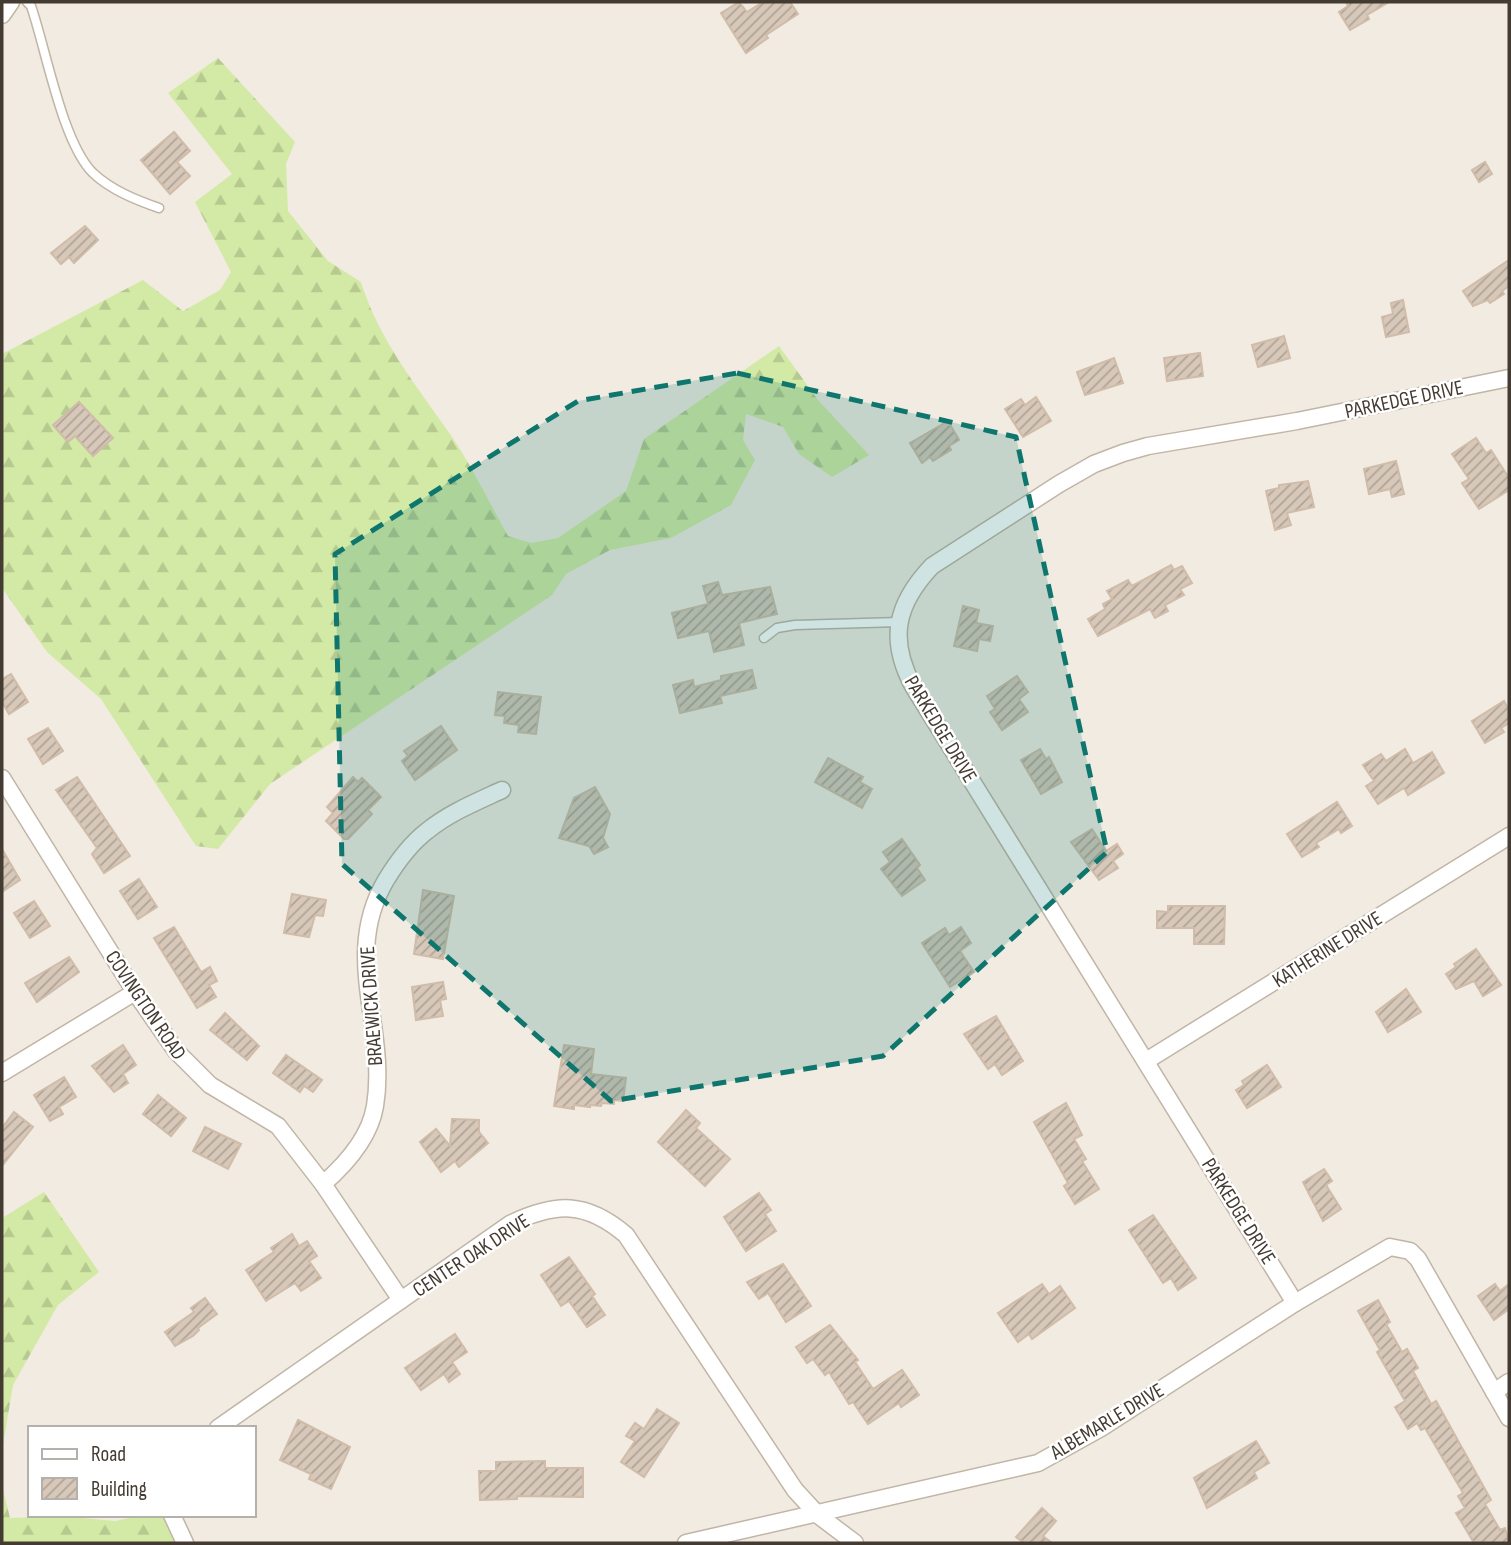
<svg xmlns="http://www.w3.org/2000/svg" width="1511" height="1545" font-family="'Sofia Sans Condensed',sans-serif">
  <defs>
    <pattern id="forest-firs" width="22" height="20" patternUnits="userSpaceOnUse" patternTransform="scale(1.75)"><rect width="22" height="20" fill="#d3eaa6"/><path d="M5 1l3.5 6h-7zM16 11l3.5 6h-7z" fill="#b6ca8f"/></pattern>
    <pattern id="building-hatch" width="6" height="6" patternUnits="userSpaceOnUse" patternTransform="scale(1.75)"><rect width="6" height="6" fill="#d7c8b9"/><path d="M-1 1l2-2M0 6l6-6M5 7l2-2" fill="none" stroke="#b0a497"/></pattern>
  </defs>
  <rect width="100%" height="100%" fill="#f2ebe1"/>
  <g fill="url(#forest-firs)">
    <path d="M 218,58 L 295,142 L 286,164 L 288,211 L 328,261 L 361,282 C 379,340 416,385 450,434 C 472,466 489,502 508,536 L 531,543 L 558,538 L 626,491 L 644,439 L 779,346 L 818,400 L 869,455 L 832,477 L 799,454 L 783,427 L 746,414 L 743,440 L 755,460 L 731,505 L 671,538 L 610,550 L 566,574 L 552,595 L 270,784 L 218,849 L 196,846 L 101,699 L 47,652 L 2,588 L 2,354 L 143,280 L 183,311 L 220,290 L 231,272 L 195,202 L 232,174 L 168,93 Z"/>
    <polygon points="44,1192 99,1272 58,1305 13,1385 2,1451 2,1218"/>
    <polygon points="2,1485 10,1518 62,1516 115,1521 144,1515 172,1515 185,1543 2,1543"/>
  </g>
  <g fill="url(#building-hatch)" stroke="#d0bca9" stroke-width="2">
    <polygon points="739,2 747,12 763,2 790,2 798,14 766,35 768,38 746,53 721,13"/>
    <polygon points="1346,2 1389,2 1367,15 1369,19 1350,30 1339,12 1348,6"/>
    <polygon points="174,132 190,151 177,162 190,176 170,194 141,160"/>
    <polygon points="1485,162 1492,174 1479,182 1472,170"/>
    <polygon points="85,226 98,240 74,263 69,257 61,264 51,253"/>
    <polygon points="1509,260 1509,286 1502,291 1504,294 1490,303 1488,300 1473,306 1463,291"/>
    <polygon points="1403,300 1409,332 1386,337 1382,317 1393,314 1391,303"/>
    <polygon points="1284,336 1290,358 1258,367 1252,345"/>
    <polygon points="1200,353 1203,376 1167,381 1164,358"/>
    <polygon points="1114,358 1123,383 1085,395 1077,372"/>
    <polygon points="1036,397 1051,421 1023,437 1005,409 1021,399 1025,405"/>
    <polygon points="79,402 113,438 93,456 75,436 68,442 53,425"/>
    <polygon points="948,421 959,440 949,446 951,450 933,461 930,457 922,463 910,443"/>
    <polygon points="1476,438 1486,453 1491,450 1509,478 1509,490 1479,509 1462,483 1469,479 1452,454"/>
    <polygon points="1396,461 1404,494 1392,497 1390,489 1369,494 1364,469"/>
    <polygon points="1308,481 1314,507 1287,513 1291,525 1275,530 1266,491 1279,488 1279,485"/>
    <polygon points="1171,565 1174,570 1182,566 1192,583 1180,589 1184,595 1165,605 1168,611 1155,618 1150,609 1098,636 1088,619 1105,609 1103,604 1112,599 1107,591 1128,580 1132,586"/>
    <polygon points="718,582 722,595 770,587 777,614 739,623 744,645 714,652 709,631 678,638 672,613 708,604 703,586"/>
    <polygon points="963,606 979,610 976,623 993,626 990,641 979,639 977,651 954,646"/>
    <polygon points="752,670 756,688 720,696 722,703 680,713 673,685 693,680 694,687 721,680 721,676"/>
    <polygon points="11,674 28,702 9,714 2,702 2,679"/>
    <polygon points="1017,676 1028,692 1019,699 1028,712 1002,730 990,712 995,709 987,696"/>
    <polygon points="498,692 541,697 536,734 518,732 519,725 504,723 505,716 495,715"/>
    <polygon points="1504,701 1509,710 1509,723 1501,728 1504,732 1485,743 1472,721"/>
    <polygon points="441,726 457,750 415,780 402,761 408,756 404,751"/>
    <polygon points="48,728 63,751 43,764 28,739"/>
    <polygon points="1040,749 1046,759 1049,757 1062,782 1041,794 1021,760"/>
    <polygon points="1405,749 1413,763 1432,752 1444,773 1408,795 1404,788 1378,804 1366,786 1374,781 1363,765 1381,754 1386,761"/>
    <polygon points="828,758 863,777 860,782 872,789 862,808 815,782"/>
    <polygon points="77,777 130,856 104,873 92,854 97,848 56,790"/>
    <polygon points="353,777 358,782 362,778 381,797 368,810 372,814 348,839 344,839 326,821 333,813 327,807"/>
    <polygon points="595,787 610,814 603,838 608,847 594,854 589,846 559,838 574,798"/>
    <polygon points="1337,802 1352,826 1341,833 1339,829 1316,843 1319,847 1302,857 1287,834"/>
    <polygon points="1092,829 1106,851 1117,844 1123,854 1113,861 1118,868 1099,880 1071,842"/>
    <polygon points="902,839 920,865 917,868 925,880 902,896 881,869 890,862 883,852"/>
    <polygon points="2,849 20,880 2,892"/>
    <polygon points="139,879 157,907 138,919 120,891"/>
    <polygon points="423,890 454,896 443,959 414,954"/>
    <polygon points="292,894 326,900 323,916 315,915 309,937 284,933"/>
    <polygon points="34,901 50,926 30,938 14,913"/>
    <polygon points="1168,906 1225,906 1224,944 1194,944 1194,928 1157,928 1157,911 1168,912"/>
    <polygon points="174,927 201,972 210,967 217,981 209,985 216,997 197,1008 154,938"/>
    <polygon points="961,927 971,943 960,951 974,972 950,987 922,943 945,928 949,935"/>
    <polygon points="1476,949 1501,985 1483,996 1474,981 1456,989 1446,974 1456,967 1454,964"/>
    <polygon points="69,957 79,972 37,1002 25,983"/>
    <polygon points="443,982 446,999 440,1000 443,1016 416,1020 412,987"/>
    <polygon points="1406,989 1421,1012 1388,1032 1376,1012"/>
    <polygon points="225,1013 259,1046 247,1060 210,1030"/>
    <polygon points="996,1016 1023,1061 1002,1075 995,1064 988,1069 964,1034"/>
    <polygon points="123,1045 136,1065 123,1074 128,1083 114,1092 92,1066"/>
    <polygon points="564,1045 594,1049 591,1074 626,1078 623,1101 614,1100 614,1104 602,1103 601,1106 590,1105 590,1107 574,1105 574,1109 554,1106"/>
    <polygon points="286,1055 322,1080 313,1092 304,1086 300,1092 273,1073"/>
    <polygon points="1267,1065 1281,1087 1247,1108 1236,1090 1244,1085 1242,1081"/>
    <polygon points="64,1077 76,1097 59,1107 63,1114 50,1121 34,1095"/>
    <polygon points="158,1095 186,1118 171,1136 143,1114"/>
    <polygon points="1066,1103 1082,1135 1074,1139 1086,1159 1082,1161 1099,1189 1075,1204 1064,1186 1068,1183 1034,1122"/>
    <polygon points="686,1110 700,1123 696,1128 730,1159 705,1186 658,1142"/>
    <polygon points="14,1112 33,1127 2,1166 2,1128"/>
    <polygon points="452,1119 479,1120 479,1132 488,1143 459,1167 455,1161 441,1172 420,1142 436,1129 450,1146"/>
    <polygon points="205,1127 241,1144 228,1169 193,1151"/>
    <polygon points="1324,1169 1332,1181 1326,1185 1341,1209 1323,1221 1303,1182"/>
    <polygon points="759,1193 771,1210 765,1214 776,1231 746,1251 724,1217"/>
    <polygon points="1153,1215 1196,1278 1178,1290 1171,1278 1163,1283 1129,1230"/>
    <polygon points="292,1234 299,1246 307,1241 317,1256 309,1261 321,1278 301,1291 295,1283 266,1301 246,1270 274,1252 271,1248"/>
    <polygon points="569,1257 595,1294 592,1296 605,1315 587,1327 569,1301 561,1306 541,1275"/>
    <polygon points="783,1264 811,1306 786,1322 768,1293 759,1299 747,1282"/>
    <polygon points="1042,1284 1049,1294 1060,1286 1075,1308 1032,1339 1029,1334 1018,1342 998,1313"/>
    <polygon points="1495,1284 1500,1291 1509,1284 1509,1309 1494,1320 1478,1296"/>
    <polygon points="205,1298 217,1314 198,1328 199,1330 193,1336 175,1346 165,1332 194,1312 191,1308"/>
    <polygon points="1378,1300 1390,1322 1386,1324 1402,1352 1407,1349 1418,1368 1413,1371 1431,1404 1436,1401 1491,1500 1485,1504 1500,1530 1505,1528 1509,1543 1474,1543 1456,1513 1465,1508 1458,1496 1463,1493 1425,1428 1421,1430 1417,1423 1408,1429 1395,1407 1405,1401 1377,1352 1380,1350 1358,1311"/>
    <polygon points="830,1325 858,1360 855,1362 873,1389 902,1370 919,1395 901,1407 899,1403 868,1424 853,1402 849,1404 829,1372 825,1375 813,1359 807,1363 796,1347"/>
    <polygon points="455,1334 467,1352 452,1362 460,1374 449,1382 444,1374 421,1390 405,1368"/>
    <polygon points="657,1409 679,1423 644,1477 621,1462 635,1441 626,1436 635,1423 644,1429"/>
    <polygon points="298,1420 350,1447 331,1489 309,1479 311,1474 280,1460"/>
    <polygon points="1256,1441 1269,1463 1254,1472 1257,1478 1207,1508 1194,1478"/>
    <polygon points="545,1461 545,1468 583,1468 583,1497 517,1496 517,1499 480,1500 479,1471 496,1471 496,1462"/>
    <polygon points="1042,1508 1056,1521 1043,1536 1052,1543 1024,1543 1016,1537"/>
  </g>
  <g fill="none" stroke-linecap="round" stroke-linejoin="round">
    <g stroke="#c1b5a6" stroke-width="11">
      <g id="lane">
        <path d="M 27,2 L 31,6 C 46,49 62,142 93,173 C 111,190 136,200 159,208"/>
        <polyline points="764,638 777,628 795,625 899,622"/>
      </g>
    </g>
    <g stroke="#c1b5a6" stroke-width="19">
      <g id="street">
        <polyline points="2,15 11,2"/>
        <polyline points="2,778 135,992 176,1051 210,1085 278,1126 323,1184 401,1300"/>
        <polyline points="1146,1061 1509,836"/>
        <polyline points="2,1073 135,992"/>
        <path d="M 323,1184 C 346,1164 370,1137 375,1106 C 388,1027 341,956 386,880 C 397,862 410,844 427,831 C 449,813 476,802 502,790"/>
        <path d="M 1295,1303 L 913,686 C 888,639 896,604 932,566 L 1059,484 L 1094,464 L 1123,453 L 1148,446 L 1297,421 L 1509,378"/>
        <polyline points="1494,1392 1509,1382"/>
        <path d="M 218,1428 L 510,1224 C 556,1202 586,1201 626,1235 L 795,1490 L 818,1515 L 855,1543"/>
        <polyline points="172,1515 185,1543"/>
        <polyline points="686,1543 1038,1463 1101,1428 1295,1303 1390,1247 1410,1251 1418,1259 1509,1418"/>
      </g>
    </g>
    <use href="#lane" stroke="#fff" stroke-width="8"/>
    <use href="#street" stroke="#fff" stroke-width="16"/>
  </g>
  <path fill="#0f766e" fill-opacity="0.2" stroke="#0f766e" stroke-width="5" stroke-dasharray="14 9" stroke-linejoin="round" d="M 737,373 L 1016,437 L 1107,852 L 883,1056 L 611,1101 L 342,864 L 335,554 L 578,401 Z"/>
  <g text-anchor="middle" stroke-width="5" stroke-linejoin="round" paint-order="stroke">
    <g font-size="21" fill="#443b32" stroke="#fff">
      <text transform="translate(1404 399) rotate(-12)" y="7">PARKEDGE DRIVE</text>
      <text transform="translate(941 729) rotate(59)" y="7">PARKEDGE DRIVE</text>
      <text transform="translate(1327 949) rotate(-32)" y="7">KATHERINE DRIVE</text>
      <text transform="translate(146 1005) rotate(56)" y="7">COVINGTON ROAD</text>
      <text transform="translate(371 1006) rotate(-94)" y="7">BRAEWICK DRIVE</text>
      <text transform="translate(1239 1211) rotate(58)" y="7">PARKEDGE DRIVE</text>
      <text transform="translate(471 1255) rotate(-33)" y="7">CENTER OAK DRIVE</text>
      <text transform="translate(1107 1421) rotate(-31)" y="7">ALBEMARLE DRIVE</text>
    </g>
  </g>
  <rect width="1511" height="1545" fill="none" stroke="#443b32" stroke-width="7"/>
  <rect x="28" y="1426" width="228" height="91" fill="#ffffff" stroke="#b4b1ad" stroke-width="2"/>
  <rect x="42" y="1449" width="35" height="10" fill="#ffffff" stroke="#b4b1ad" stroke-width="2"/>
  <text x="91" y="1461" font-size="21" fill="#443b32">Road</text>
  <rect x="42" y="1478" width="35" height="21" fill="url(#building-hatch)" stroke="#b4b1ad" stroke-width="2"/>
  <text x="91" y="1496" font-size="21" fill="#443b32">Building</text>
</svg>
